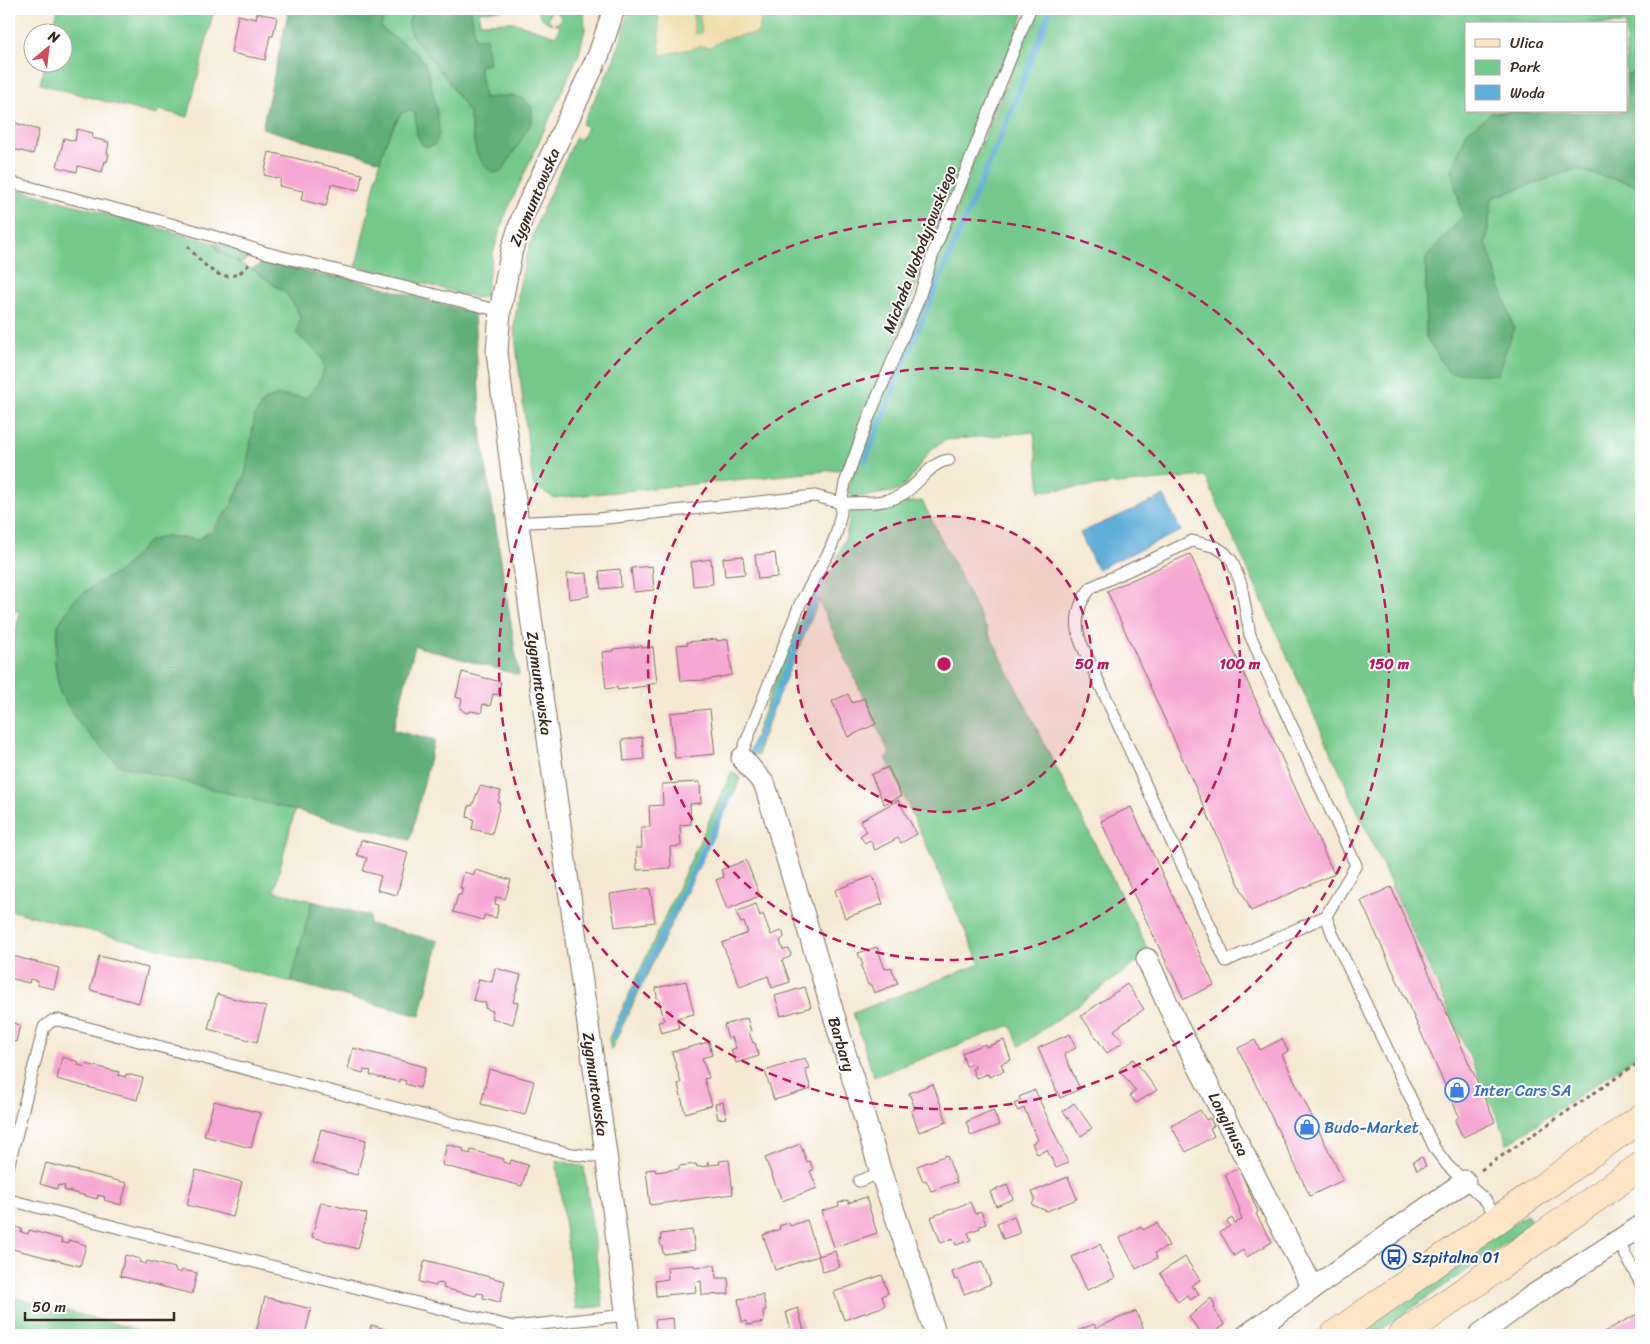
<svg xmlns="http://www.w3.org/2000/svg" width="1650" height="1344" font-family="Sriracha,sans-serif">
  <rect width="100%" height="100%" fill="#fff"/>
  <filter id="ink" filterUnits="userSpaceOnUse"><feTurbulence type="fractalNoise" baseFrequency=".02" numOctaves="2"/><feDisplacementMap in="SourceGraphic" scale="10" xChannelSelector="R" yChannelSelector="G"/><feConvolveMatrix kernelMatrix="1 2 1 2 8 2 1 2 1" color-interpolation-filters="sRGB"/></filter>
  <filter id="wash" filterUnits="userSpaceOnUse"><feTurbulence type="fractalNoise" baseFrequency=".0096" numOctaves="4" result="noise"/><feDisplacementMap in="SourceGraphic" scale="20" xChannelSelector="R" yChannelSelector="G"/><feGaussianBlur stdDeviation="1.12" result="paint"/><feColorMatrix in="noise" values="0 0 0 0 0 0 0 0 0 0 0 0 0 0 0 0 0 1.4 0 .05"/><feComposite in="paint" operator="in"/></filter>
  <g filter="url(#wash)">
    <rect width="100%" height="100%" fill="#f5e9d4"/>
    <g fill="#74c98d" stroke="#587a56">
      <polygon points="58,9 214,9 188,117 159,110 156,115 40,84 45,63 62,62 62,32 52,32"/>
      <path d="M 385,9 L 414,9 L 410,15 L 411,34 L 446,78 L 469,113 L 476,152 L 502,171 L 532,122 L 512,95 L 484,99 L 479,66 L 486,38 L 475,39 L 471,9 L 508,9 L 479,12 L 480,23 L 513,22 L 556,36 L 560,26 L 554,24 C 560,23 562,20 560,15 L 556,12 L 550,12 L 548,19 L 552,24 C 543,21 540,16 536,9 L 584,9 L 585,29 L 579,54 L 504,218 L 493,253 L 485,297 L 478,298 L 356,266 L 382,153 L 385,143 L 401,113 L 410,110 L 415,114 L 417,135 L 431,89 L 429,77 L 416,53 L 381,28 Z"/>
      <path d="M 628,9 L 1025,9 L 1012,45 L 925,258 L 908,310 L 845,469 L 554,498 L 533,485 L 514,328 L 519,288 L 526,256 L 539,217 L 576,137 L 581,140 L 587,127 L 582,124 C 600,87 623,50 628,9 Z"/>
      <polygon points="1035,9 1641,9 1641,59 1638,71 1626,75 1626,24 1466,24 1466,111 1530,111 1492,113 1451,170 1463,216 1426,258 1426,337 1449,373 1514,329 1486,243 1492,198 1575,169 1641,186 1641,1053 1506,1145 1504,1132 1205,476 1040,491 1034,432 946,440 931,449 908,482 898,491 853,498 848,489 858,458 947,237 973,163 1025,39"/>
      <path d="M 9,187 L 214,243 C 222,259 239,262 254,270 C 270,278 294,297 299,315 C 301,320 298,329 297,334 C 326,359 335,366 306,398 L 278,395 L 255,415 C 252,433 251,460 245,476 C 236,502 220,525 198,540 L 166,536 L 149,541 L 122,570 L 96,584 L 74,600 L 58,625 L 55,664 L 60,693 L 119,765 L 295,810 L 274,891 L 312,901 L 291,982 L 9,910 L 9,655 L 20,612 L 9,609 Z"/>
      <polygon points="922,501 1150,953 1020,1046 1011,1026 1008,1026 874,1077 853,1013 980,964 886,757 890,755 819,601 780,692 759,747 758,756 749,753 781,664 810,597 819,600 845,539 852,509"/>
      <polygon points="732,771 740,778 737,787 611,1050 609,1038"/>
      <polygon points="556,1160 584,1167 603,1306 576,1309"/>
      <polygon points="1527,1214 1532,1224 1374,1335 1355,1335"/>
      <polygon points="9,1296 158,1335 9,1335"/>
    </g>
    <g fill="#5fad78" stroke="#4d6c4b">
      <path d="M 289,9 L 385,9 L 381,28 C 394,39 411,46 422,59 C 429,68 439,118 439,131 C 439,136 437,141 434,145 L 428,147 L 422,145 L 417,135 L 415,114 L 410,110 L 401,113 C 392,128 384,144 380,161 L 355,153 L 319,145 L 262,128 Z"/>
      <path d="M 414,9 L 471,9 L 475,39 L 486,38 L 489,64 L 479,66 L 484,98 C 504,97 517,90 532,107 L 532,122 L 502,171 L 493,173 L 483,164 L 476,152 L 469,113 L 446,78 L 411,34 L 408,23 Z"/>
      <polygon points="1641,59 1641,186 1575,169 1492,198 1486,243 1514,329 1497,375 1449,373 1426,337 1426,258 1463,216 1451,170 1467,132 1492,113 1626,111 1626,75 1638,71"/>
      <polygon points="214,243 253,252 244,262 239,263 218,252"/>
      <path d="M 265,262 C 291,265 317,279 343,276 L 474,313 L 482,439 L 519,675 L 415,646 L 393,730 L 434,741 L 410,840 L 119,765 L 80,725 L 60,693 L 55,664 L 58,625 L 74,600 L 96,584 L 122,570 L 149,541 L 166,536 L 198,540 L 212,531 L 229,510 L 245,475 L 255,415 L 265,400 L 278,395 L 306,398 C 335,366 326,359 297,334 L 300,316 L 288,295 L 252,269 Z"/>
      <polygon points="312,901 370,916 369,924 439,941 420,1016 291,982"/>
    </g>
    <polygon fill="#eeda9e" stroke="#94825e" points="658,9 692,9 695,34 702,33 699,9 760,9 761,20 758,32 754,34 742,35 724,39 710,47 699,46 690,49 660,55"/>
    <polygon fill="#5fadd9" stroke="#4d6c7c" points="1164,496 1181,531 1097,569 1080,533"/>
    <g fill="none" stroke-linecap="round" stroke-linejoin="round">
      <g stroke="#5fadd9" stroke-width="5.5">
        <polyline points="865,461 907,355 1007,121 1051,9"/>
        <polyline points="752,753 827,570"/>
        <polyline points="613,1036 731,794"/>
      </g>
    </g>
    <g id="blocks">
      <g fill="#f6a7d3">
        <polygon points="257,13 277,17 273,36 270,36 265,60 231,53 238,15 256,19"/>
        <polygon points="9,121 39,130 33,154 9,148"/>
        <polygon points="77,129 93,133 92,138 109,142 107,153 109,154 107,162 105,161 102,172 78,166 77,172 57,167 64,138 75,141"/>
        <polygon points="269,152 362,174 359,190 331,184 326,206 301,200 303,191 279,186 281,179 264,175"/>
        <polygon points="775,553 778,577 758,579 755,555"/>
        <polygon points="1190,554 1334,874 1251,911 1107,591"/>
        <polygon points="743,556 745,574 725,576 723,558"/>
        <polygon points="711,559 713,584 693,586 691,562"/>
        <polygon points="652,566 654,590 634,592 631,568"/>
        <polygon points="620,569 621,587 601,589 599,571"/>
        <polygon points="587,573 589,596 569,599 567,574"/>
        <polygon points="717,639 717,641 728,639 732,675 706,680 681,681 677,645 688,644 687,642"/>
        <polygon points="642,646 642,648 653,647 657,683 646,685 646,686 617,690 617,687 606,689 602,652 613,651 613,649"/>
        <polygon points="462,672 501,682 498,695 493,694 490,706 483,704 481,713 471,711 467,713 463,711 460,708 462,699 456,697"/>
        <polygon points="848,694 852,703 864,698 876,724 848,737 832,701"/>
        <polygon points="710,709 715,754 675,758 670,713"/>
        <polygon points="642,737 644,759 624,761 622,740"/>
        <polygon points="888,767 901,796 884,804 871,775"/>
        <polygon points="700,782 701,803 690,804 691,824 680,825 681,846 670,847 671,868 637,870 636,848 642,848 641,827 650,827 649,806 663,805 662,784"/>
        <polygon points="480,786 501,791 498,802 500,803 492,834 472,829 474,819 467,817 469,805 472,806"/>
        <polygon points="898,800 917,834 901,843 898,838 875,850 870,840 865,843 860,836 866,832 860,821"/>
        <polygon points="1131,807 1214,985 1184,999 1134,895 1101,821"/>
        <polygon points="361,840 408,852 397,895 377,890 381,876 363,871 367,858 357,855"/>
        <polygon points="746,860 760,896 727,909 716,880 724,877 721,870"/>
        <polygon points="475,870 511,880 505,899 496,897 495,904 499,905 496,918 484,915 483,920 453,912 458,895 461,895 463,888 460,888 464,872 474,875"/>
        <polygon points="873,876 883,904 845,918 835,890"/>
        <polygon points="1391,887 1495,1122 1463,1137 1455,1121 1459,1116 1361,901"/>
        <polygon points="650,888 655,922 615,927 610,894"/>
        <polygon points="756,904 760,916 763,914 771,935 780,931 783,932 784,937 780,941 783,950 789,949 791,954 790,957 782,960 790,982 772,988 768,976 740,987 722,943 748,933 744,922 741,923 736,912"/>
        <polygon points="877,947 885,969 891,967 898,984 874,993 871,985 868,985 861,966 863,965 858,953"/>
        <polygon points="9,955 59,968 54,989 37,985 38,981 30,979 29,983 9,978"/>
        <polygon points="99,956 148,968 139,1003 90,990"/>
        <polygon points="495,968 521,975 513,1002 518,1003 513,1024 491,1018 493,1011 485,1008 486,1003 473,1000 479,979 492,982"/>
        <polygon points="686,981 694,1014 677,1018 679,1028 661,1033 658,1022 664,1021 659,999 657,998 656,988"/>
        <polygon points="1127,984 1144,1009 1114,1030 1123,1042 1107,1053 1081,1016"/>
        <polygon points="805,987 811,1007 781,1016 775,996"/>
        <polygon points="217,994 266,1007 257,1042 208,1029"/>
        <polygon points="747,1018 751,1031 749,1032 753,1043 755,1043 759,1056 736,1063 731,1050 736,1048 732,1037 728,1039 724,1025"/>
        <polygon points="9,1022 20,1025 16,1042 12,1041 11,1048 14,1049 9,1067"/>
        <polygon points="1070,1034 1076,1048 1064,1054 1080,1089 1060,1098 1038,1048"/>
        <polygon points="1282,1039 1288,1051 1282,1055 1343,1180 1310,1196 1238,1048 1255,1040 1260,1050"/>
        <polygon points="1004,1040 1011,1060 1001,1064 1004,1071 989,1077 988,1074 976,1078 972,1069 975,1068 974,1064 966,1066 962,1053 985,1044 986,1047"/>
        <polygon points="709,1042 712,1055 702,1058 709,1078 704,1079 712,1105 685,1113 678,1084 681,1083 672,1052"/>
        <polygon points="353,1048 426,1067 420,1088 405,1084 406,1081 399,1079 399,1082 370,1075 371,1071 364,1070 363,1073 348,1069"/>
        <polygon points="62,1057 79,1062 78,1065 85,1067 86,1064 119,1072 118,1075 125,1077 126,1074 143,1078 137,1100 57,1079"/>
        <polygon points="805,1058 809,1068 805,1069 811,1089 774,1100 765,1071"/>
        <polygon points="1133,1059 1157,1090 1136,1103 1130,1095 1136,1091 1119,1070"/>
        <polygon points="489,1069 534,1081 525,1115 481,1104"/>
        <polygon points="933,1084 947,1122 919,1132 911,1110 915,1109 909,1093"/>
        <polygon points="1035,1090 1068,1163 1056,1168 1047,1150 1037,1154 1032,1143 1038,1140 1024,1108 1018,1111 1014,1104 1021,1101 1019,1097"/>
        <polygon points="214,1101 260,1113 251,1148 204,1136"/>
        <polygon points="723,1102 726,1118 718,1119 715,1104"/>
        <polygon points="1074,1103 1092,1128 1081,1136 1063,1111"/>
        <polygon points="993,1110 999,1125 971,1136 966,1122"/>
        <polygon points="1200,1110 1206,1120 1210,1118 1214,1126 1210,1128 1214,1136 1186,1152 1171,1126"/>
        <polygon points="321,1129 366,1140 357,1175 312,1163"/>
        <polygon points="447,1144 464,1149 463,1152 470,1154 471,1150 504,1159 503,1162 510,1164 511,1160 528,1165 522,1186 442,1165"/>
        <polygon points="800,1144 807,1162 810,1161 813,1170 810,1171 817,1188 782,1201 765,1158"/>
        <polygon points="947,1155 957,1182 931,1191 926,1180 923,1181 917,1166"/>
        <polygon points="1422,1157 1426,1166 1417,1170 1413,1161"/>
        <polygon points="729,1160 733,1194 650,1205 646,1170 655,1169 656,1172 679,1169 679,1166 696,1164 697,1167 708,1166 707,1162 709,1162 709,1165 720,1164 719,1161"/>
        <polygon points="46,1163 127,1183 121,1205 104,1200 105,1197 98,1195 97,1199 64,1190 65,1186 58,1185 57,1189 40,1184"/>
        <polygon points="1239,1168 1255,1205 1258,1212 1256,1214 1272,1242 1247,1257 1243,1250 1234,1256 1220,1232 1230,1226 1227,1221 1232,1218 1235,1223 1242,1220 1239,1210 1240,1210 1225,1174"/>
        <polygon points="196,1170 242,1182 233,1217 187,1205"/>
        <polygon points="1068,1177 1077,1199 1047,1211 1032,1205 1035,1198 1032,1192"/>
        <polygon points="1007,1185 1013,1199 996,1206 990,1192"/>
        <polygon points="866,1197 877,1233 834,1247 822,1211 839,1206 838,1203 848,1200 848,1203"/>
        <polygon points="321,1202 367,1214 358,1249 312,1237"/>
        <polygon points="970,1202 975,1214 981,1211 986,1224 980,1226 980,1228 968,1233 971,1240 956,1245 953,1238 941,1243 931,1217"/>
        <polygon points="1014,1216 1020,1233 1003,1239 997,1223"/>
        <polygon points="807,1220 818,1256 775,1270 763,1235 780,1229 779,1226 789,1223 790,1226"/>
        <polygon points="1157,1223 1169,1246 1155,1253 1157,1258 1136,1269 1120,1238 1141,1226 1143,1230"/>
        <polygon points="9,1225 22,1229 21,1232 28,1234 29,1230 62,1239 61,1242 68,1244 69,1240 86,1245 80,1266 9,1248"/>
        <polygon points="692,1230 695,1250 663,1254 662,1246 660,1244 661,1234"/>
        <polygon points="1100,1244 1115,1278 1087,1290 1072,1257"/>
        <polygon points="835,1251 840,1267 823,1272 818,1256"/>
        <polygon points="125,1255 140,1259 139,1262 146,1264 147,1261 175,1268 175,1271 181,1273 182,1270 197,1273 192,1294 120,1276"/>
        <polygon points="1185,1257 1200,1280 1191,1286 1193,1289 1194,1287 1199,1294 1191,1300 1187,1295 1178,1302 1160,1273"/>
        <polygon points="425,1260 505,1281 500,1302 483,1298 484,1294 477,1293 476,1296 443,1288 444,1284 437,1283 436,1286 419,1282"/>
        <polygon points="982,1261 991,1284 964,1294 958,1279 955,1280 952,1272"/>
        <polygon points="694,1265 694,1267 715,1265 716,1278 728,1278 729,1294 702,1295 701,1281 695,1282 696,1292 656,1296 655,1281 668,1279 667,1267"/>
        <polygon points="882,1275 888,1293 882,1296 885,1306 844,1320 834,1292"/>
        <polygon points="763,1295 766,1310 763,1311 764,1322 747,1325 746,1321 742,1322 738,1299"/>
        <polygon points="265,1297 311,1309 305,1335 269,1335 256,1332"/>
        <polygon points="1211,1298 1214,1303 1215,1312 1225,1325 1210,1335 1202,1335 1189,1317"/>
        <polygon points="798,1308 805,1335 792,1335 786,1312"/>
        <polygon points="1136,1311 1146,1335 1078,1335 1077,1331 1094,1324 1096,1328"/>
        <polygon points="1641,1312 1641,1335 1598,1335"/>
        <polygon points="673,1318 674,1331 656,1333 655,1320"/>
        <polygon points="371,1325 408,1335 369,1335"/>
      </g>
    </g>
  </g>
  <g filter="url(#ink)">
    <use href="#blocks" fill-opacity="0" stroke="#7c6d5e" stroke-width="1"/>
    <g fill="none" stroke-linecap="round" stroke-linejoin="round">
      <g stroke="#7c6d5e" stroke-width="13">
        <g id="service">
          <path d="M 9,182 C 94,204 180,224 263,252 L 500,311"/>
          <path d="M 949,460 C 932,461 918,485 903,494 C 885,505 860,502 841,503 L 845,483 L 868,419 L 918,301 L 934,251 L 1030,9"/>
          <polyline points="518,524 530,522 597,519 815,496 841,503 841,513 836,535 830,550 800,604 743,750 742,758"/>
          <path d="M 1326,916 L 1226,961 L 1081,643 C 1074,623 1077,603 1092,587 L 1192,541 L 1216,547 L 1225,553 L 1232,561 L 1241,584 L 1250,635 L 1356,865 L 1326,916 L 1332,933 L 1435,1149 L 1448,1166 L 1486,1201 L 1498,1219"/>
          <polyline points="9,1164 44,1027 52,1021 58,1020 572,1154 593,1156 606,1154"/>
          <polyline points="859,1181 881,1173"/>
          <polyline points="9,1200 513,1327 627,1315"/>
          <polyline points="1618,1241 1641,1284"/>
        </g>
      </g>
      <g stroke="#7c6d5e" stroke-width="23">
        <g id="minor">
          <polyline points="614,9 599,54 523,215 512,249 500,311 497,352 518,524 606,1154 629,1335"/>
          <polyline points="742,758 765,785 881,1173 936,1335"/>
          <polyline points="1147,959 1180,1031 1313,1288"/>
          <polyline points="1247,1335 1465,1181"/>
          <polyline points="1479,1335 1532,1296 1641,1226"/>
        </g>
      </g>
      <g stroke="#7c6d5e" stroke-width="29">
        <g id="secondary">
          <polyline points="1334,1335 1641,1118"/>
          <polyline points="1402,1335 1641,1166"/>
        </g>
      </g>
      <g stroke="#7c6d5e" stroke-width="3" stroke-dasharray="4 4" stroke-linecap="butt">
        <polyline points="588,9 589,16"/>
        <path d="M 188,246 C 199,260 219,285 239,273 C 243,271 247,266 251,263"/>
        <polyline points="1481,1170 1641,1061"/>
      </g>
      <use href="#service" stroke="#fff" stroke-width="11"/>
      <use href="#minor" stroke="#fff" stroke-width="21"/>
      <use href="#secondary" stroke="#fee5c5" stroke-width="28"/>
    </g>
  </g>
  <circle cx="944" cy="664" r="148" fill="#c2185b" fill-opacity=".12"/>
  <g fill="none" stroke="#c2185b" stroke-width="2.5" stroke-dasharray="9 6">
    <circle cx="944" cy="664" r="148"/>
    <circle cx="944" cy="664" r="296"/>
    <circle cx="944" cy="664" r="445"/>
  </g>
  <defs>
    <g id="shop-ring" transform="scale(1.25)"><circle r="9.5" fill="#fff" stroke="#3f7fe0" stroke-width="1.5"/><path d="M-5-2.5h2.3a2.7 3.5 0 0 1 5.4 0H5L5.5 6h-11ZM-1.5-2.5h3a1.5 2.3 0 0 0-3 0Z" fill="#3f7fe0"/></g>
    <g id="bus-ring" transform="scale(1.25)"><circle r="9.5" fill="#fff" stroke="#1a4fb4" stroke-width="1.5"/><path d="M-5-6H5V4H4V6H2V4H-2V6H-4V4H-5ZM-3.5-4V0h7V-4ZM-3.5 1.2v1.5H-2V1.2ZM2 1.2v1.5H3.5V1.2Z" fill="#1a4fb4"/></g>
  </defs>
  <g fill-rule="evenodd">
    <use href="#shop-ring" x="1457" y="1090"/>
    <use href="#shop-ring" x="1307" y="1127"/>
    <use href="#bus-ring" x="1394" y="1257"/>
  </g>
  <g text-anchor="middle" stroke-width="4" stroke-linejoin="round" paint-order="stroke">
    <g font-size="16" fill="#3b2a1e" stroke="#fff">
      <text transform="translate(534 197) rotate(-67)" y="6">Zygmuntowska</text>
      <text transform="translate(919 249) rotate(-69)" y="6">Michała Wołodyjowskiego</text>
      <text transform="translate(540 683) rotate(82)" y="6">Zygmuntowska</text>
      <text transform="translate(842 1044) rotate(73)" y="6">Barbary</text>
      <text transform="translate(596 1084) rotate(82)" y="6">Zygmuntowska</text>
      <text transform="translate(1229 1124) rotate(63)" y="6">Longinusa</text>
    </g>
    <g font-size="16" fill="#366cbe" stroke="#fff" text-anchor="start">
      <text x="1474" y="1096">Inter Cars SA</text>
      <text x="1324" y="1133">Budo-Market</text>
    </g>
    <g font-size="16" fill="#164399" stroke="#fff" text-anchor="start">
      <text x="1412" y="1263">Szpitalna 01</text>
    </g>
  </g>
  <circle cx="944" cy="664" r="8" fill="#c2185b" stroke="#fff" stroke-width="2.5"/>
  <g font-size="15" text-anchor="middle" font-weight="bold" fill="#c2185b" stroke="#fff" stroke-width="4" stroke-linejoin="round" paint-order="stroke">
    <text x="1092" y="669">50 m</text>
    <text x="1240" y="669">100 m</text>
    <text x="1389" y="669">150 m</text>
  </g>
  <rect width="1650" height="1344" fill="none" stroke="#fff" stroke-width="30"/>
  <rect x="1465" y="22" width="162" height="90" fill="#ffffff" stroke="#b1aaa5"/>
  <rect x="1475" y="39" width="25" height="8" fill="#fee5c5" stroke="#b1aaa5"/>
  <text x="1510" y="48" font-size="15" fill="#3b2a1e">Ulica</text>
  <rect x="1475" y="60" width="25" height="15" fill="#74c98d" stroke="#b1aaa5"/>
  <text x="1510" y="72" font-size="15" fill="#3b2a1e">Park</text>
  <rect x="1475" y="85" width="25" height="15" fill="#5fadd9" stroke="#b1aaa5"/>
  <text x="1510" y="98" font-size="15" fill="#3b2a1e">Woda</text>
  <g transform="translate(48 48) rotate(28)"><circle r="24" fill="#ffffff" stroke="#b1aaa5"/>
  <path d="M0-4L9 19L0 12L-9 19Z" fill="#d1495b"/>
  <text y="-8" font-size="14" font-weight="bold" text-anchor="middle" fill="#3b2a1e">N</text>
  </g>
  <path d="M25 1312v8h149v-8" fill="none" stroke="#3b2a1e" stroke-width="2.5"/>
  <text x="32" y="1312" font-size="15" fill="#3b2a1e" stroke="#ffffff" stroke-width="4" paint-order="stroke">50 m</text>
</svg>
